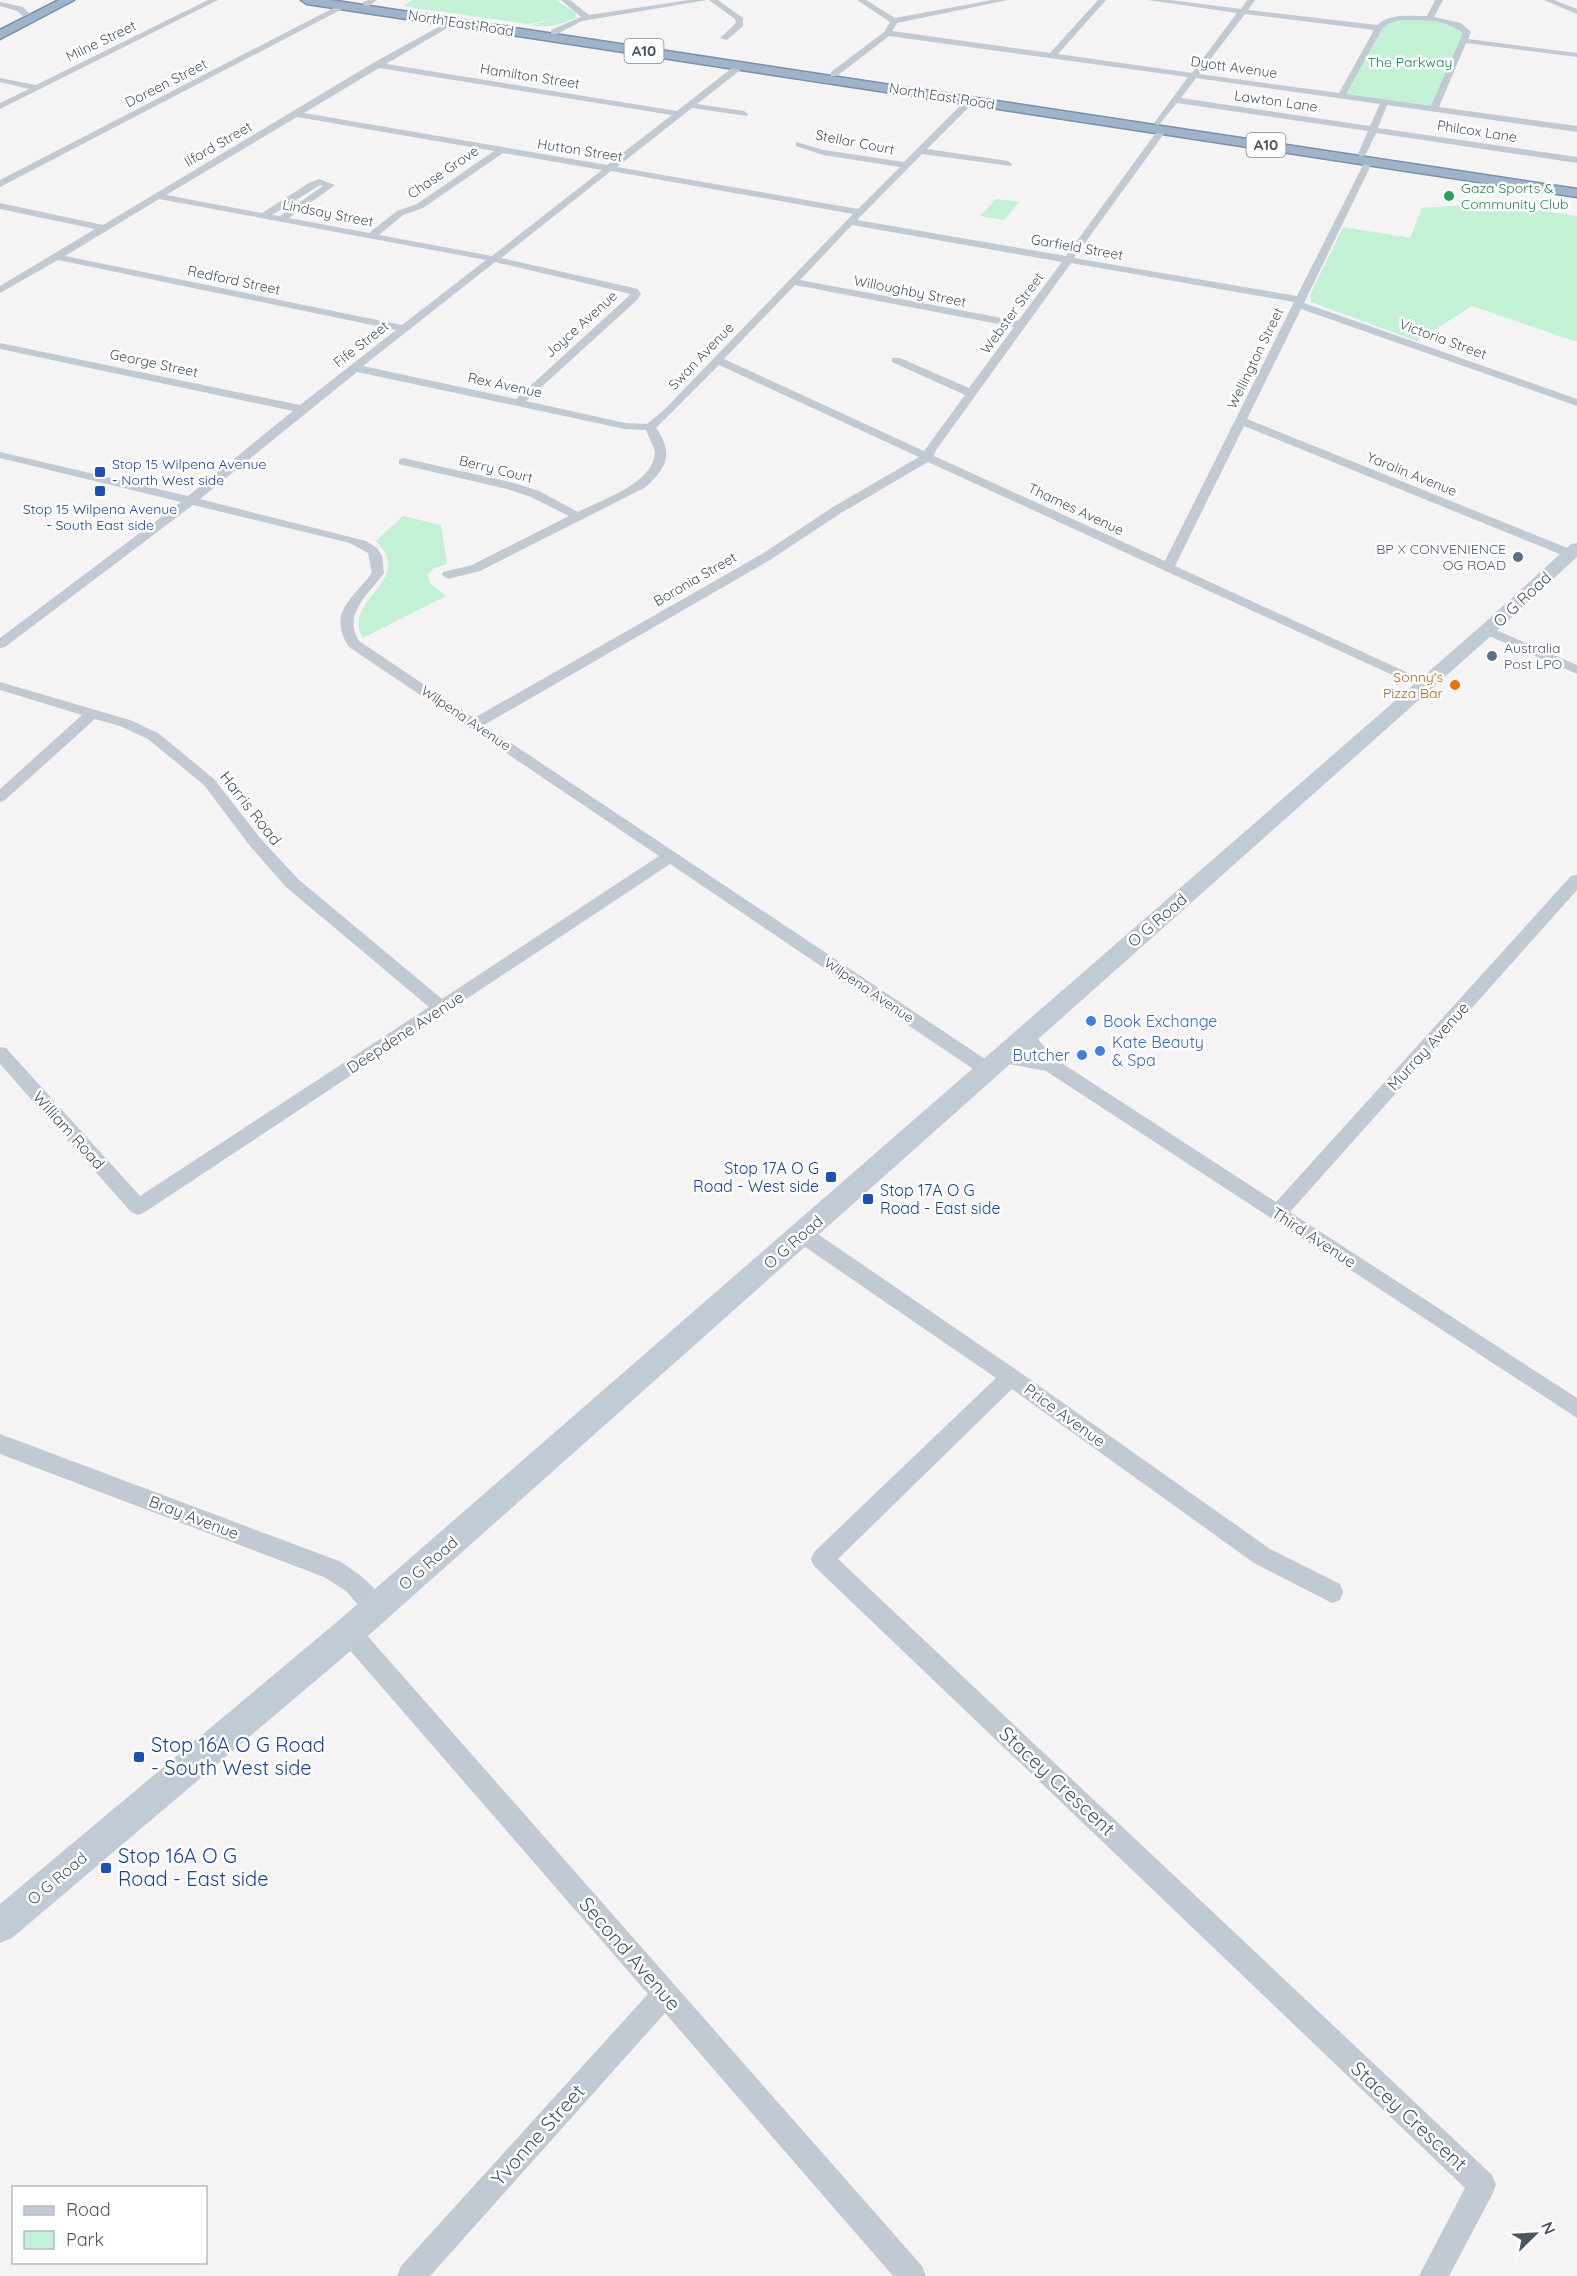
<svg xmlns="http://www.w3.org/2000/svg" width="1577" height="2276" font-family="Quicksand,sans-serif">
  <rect width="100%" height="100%" fill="#f5f3f3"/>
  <g fill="#c3f1d5">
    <path d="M 413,0 L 557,0 L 577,14 L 574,17 L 579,17 C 556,25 556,28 530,25 L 556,19 L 527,24 L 403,6 Z"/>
    <polygon points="1430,18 1456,25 1467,35 1434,108 1342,95 1383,24 1394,19"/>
    <polygon points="996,199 1019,202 1004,220 980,216"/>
    <polygon points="1491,203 1577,216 1577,342 1472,306 1417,341 1311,302 1310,295 1343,227 1410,238 1422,208"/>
    <path d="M 403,516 L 441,525 L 447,564 L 434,568 L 427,575 L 431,584 L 446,596 L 363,638 C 340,599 417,582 376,541 Z"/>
  </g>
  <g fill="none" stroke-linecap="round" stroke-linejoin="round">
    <g stroke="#7690ad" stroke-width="3">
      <g id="trunk">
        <polygon points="59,0 74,0 0,39 0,30"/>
        <polygon points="301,0 330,0 1577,189 1577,197 307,4"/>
      </g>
    </g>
    <g fill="#c1cad2" fill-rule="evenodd">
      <polygon points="208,0 218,0 0,109 0,103 29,89 0,82 0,78 36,85"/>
      <polygon points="368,0 377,0 369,6 363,6 363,2"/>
      <polygon points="561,0 570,0 589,15 689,0 707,0 582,21 557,34 551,34 551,30 581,17"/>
      <polygon points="709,0 718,0 743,18 743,26 727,40 720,38 736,23 735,19"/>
      <path d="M 857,0 L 866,0 L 895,18 L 992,0 L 1008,0 L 897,23 L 892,31 L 1050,53 L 1098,0 L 1106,0 L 1058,54 L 1192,73 L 1237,13 L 1148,0 L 1170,0 L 1241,9 L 1247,0 L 1255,0 L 1248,10 L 1377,25 C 1390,13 1410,16 1427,16 L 1435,0 L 1443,0 L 1434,17 L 1461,23 L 1471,32 L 1468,39 L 1577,53 L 1577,57 L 1466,43 L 1439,107 L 1577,126 L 1577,132 L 1387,105 L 1378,128 L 1577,157 L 1577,163 L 1376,133 L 1366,154 L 1362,157 L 1358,154 L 1368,131 L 1177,103 L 1158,126 L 1154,123 L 1188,77 L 889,36 L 837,76 L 831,76 L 831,72 L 884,32 L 890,22 ZM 1245,14 L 1374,30 L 1339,93 L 1199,74 ZM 1399,20 C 1420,20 1445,18 1463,33 L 1431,106 L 1346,94 L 1382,29 L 1388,24 ZM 1196,78 L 1380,104 L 1370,126 L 1181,98 Z"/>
      <polygon points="1544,0 1554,0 1577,9 1577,14"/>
      <polygon points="0,2 23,7 30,14 23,16 17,11 0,6"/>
      <polygon points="341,4 348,6 0,187 0,180"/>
      <path d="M 451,20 L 455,22 L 454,24 L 386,64 L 677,111 L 737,64 L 743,64 L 743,68 L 697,104 L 744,111 L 748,114 L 747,116 L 692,108 L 617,167 L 858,209 L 900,167 L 823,155 L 796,146 L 796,142 L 824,150 L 904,162 L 968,98 L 974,98 L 974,102 L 927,149 L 1008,161 L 1012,164 L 1011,166 L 922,154 L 857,220 L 1066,256 L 1160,127 L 1166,127 L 1166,131 L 1074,258 L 1297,296 L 1365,161 L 1372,159 L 1373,161 L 1304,303 L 1577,399 L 1577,406 L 1301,309 L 1247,419 L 1575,551 L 1577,554 L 1571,558 L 1567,557 L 1244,426 L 1175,566 L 1428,682 L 1430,685 L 1428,688 L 1423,689 L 928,462 L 841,513 L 770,560 L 484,725 L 994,1065 L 997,1070 L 994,1075 L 988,1077 L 982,1075 L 670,864 L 145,1212 L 138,1215 L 131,1212 L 0,1064 L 0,1047 L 6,1048 L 140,1196 L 429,1007 L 286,887 L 250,846 L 204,785 L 148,739 L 120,726 L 95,719 L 5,800 L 0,802 L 0,789 L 82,715 L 0,690 L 0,682 L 130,720 L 158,733 L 214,779 L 260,838 L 298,879 L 442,999 L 659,856 L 349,647 C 327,613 352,599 372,573 L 368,553 L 350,543 L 193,505 L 5,647 L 0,648 L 0,638 L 181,502 L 0,458 L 0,452 L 188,496 L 293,411 L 0,349 L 0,343 L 300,405 L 396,330 L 58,260 L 0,293 L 0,286 L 95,229 L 0,209 L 0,203 L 103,225 L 373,63 ZM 379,68 L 672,115 L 607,165 L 304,113 ZM 297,117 L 494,151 L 417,204 L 397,211 L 369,233 L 289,218 L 335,185 L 319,179 L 309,183 L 262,213 L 166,195 ZM 503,153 L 602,170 L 492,256 L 379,235 L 403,215 L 423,208 ZM 611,171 L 853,214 L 665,409 L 647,424 L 625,423 L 526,401 L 637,300 L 641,294 L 638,289 L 501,258 ZM 320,185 L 323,186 L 280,216 L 272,215 ZM 159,199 L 486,260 L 402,325 L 65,256 ZM 852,225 L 1062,262 L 1018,321 L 800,280 ZM 495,262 L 631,294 L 516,399 L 363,366 ZM 1071,263 L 1294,302 L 1165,561 L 934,456 L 936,450 ZM 795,285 L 1014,327 L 969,388 L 900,358 L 892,358 L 892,362 L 965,395 L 924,451 L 724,359 ZM 719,365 L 919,457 L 833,507 L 762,554 L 474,718 L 359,641 C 342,614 369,594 384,573 L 382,556 L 377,548 L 366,541 L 200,499 L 357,372 L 625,429 L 646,430 L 655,451 C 655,483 603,499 578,512 L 539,491 L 514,483 L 403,458 L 399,460 L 399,464 L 507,489 L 531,497 L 569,516 L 472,565 L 443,572 L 442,575 L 448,579 L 480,571 L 646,487 C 667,467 674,453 656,428 Z"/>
      <polygon points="1487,626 1577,665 1577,674 1482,633 1480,630 1482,627"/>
      <polygon points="1577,875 1577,890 1290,1212 1577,1398 1577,1418 1046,1071 1004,1063 998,1061 995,1056 998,1051 1004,1049 1032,1055 1016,1036 1019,1032 1025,1030 1031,1032 1057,1060 1276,1202 1571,876"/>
      <polygon points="802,1226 809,1228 1018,1371 1270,1549 1340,1584 1343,1592 1340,1600 1332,1603 1254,1563 1012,1389 838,1559 1492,2175 1496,2185 1492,2195 1449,2276 1419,2276 1465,2188 814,1566 811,1559 814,1552 996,1378 795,1240 793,1234 795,1228"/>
      <path d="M 0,1434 L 339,1561 C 358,1573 378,1587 387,1608 L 384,1616 L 376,1619 L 368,1616 L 346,1591 L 324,1577 L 0,1454 Z"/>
      <polygon points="349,1621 357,1624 922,2266 926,2276 893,2276 665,2013 430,2276 397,2276 401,2266 648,1994 341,1640 338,1632 341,1624"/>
    </g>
    <polygon fill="#c1cbd6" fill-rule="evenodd" points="1577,543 1577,557 1493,634 360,1643 12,1938 0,1943 0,1904 338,1621 1481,626 1571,544"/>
    <use href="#trunk" fill="#9fb4c9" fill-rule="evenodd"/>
  </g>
  <circle fill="#2e9e5b" stroke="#fff" stroke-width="2" cx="1449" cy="196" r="6"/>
  <g fill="#1a4fb4" stroke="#fff" stroke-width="2">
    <rect x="94" y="466" width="12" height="12" rx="3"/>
    <rect x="94" y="485" width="12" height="12" rx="3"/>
    <rect x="825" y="1171" width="12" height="12" rx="3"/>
    <rect x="862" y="1193" width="12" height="12" rx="3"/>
    <rect x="133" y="1751" width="12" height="12" rx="3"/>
    <rect x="100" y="1862" width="12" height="12" rx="3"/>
  </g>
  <g fill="#5c6f8a" stroke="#fff" stroke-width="2">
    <circle cx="1518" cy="557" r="6"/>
    <circle cx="1492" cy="656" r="6"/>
  </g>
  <circle fill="#e8710a" stroke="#fff" stroke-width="2" cx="1455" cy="685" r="6"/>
  <g fill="#3f7fe0" stroke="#fff" stroke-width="2">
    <circle cx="1091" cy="1021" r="6"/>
    <circle cx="1100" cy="1051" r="6"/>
    <circle cx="1082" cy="1055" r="6"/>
  </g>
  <g text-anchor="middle" stroke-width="5" stroke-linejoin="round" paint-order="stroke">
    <g font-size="14" fill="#4a5661" stroke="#fff">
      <text transform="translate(461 23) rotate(9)" y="5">North East Road</text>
      <text transform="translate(101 41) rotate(-26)" y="5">Milne Street</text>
      <text transform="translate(1234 67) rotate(8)" y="5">Dyott Avenue</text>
      <text transform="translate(530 76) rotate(9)" y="5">Hamilton Street</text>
      <text transform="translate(166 83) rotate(-27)" y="5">Doreen Street</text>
      <text transform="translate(942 96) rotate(9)" y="5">North East Road</text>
      <text transform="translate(1276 101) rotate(8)" y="5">Lawton Lane</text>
      <text transform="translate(1477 131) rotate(9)" y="5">Philcox Lane</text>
      <text transform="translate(855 142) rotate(11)" y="5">Stellar Court</text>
      <text transform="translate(218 144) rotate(-30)" y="5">Ilford Street</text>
      <text transform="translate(580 150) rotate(9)" y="5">Hutton Street</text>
      <text transform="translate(443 172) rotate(-34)" y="5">Chase Grove</text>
      <text transform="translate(328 213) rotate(11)" y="5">Lindsay Street</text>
      <text transform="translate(1077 247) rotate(10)" y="5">Garfield Street</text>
      <text transform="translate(234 280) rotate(12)" y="5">Redford Street</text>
      <text transform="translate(910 291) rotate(11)" y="5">Willoughby Street</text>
      <text transform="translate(1012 313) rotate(-54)" y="5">Webster Street</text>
      <text transform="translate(581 324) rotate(-42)" y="5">Joyce Avenue</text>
      <text transform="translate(1443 339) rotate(20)" y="5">Victoria Street</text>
      <text transform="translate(361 344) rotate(-38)" y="5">Fife Street</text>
      <text transform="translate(701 356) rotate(-46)" y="5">Swan Avenue</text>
      <text transform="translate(1255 358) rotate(-64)" y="5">Wellington Street</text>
      <text transform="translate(154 363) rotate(12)" y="5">George Street</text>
      <text transform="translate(505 385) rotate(12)" y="5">Rex Avenue</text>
      <text transform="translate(496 469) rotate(14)" y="5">Berry Court</text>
      <text transform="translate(1412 474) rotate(22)" y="5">Yaralin Avenue</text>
      <text transform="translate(1076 509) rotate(25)" y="5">Thames Avenue</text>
      <text transform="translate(695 579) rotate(-30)" y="5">Boronia Street</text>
      <text transform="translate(466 718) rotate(34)" y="5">Wilpena Avenue</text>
      <text transform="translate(869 990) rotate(34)" y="5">Wilpena Avenue</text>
    </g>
    <g font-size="14" fill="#17864f" stroke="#fff">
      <text x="1410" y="67">The Parkway</text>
    </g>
    <g font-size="14" fill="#27864d" stroke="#fff" text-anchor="start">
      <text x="1461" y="193">Gaza Sports &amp;<tspan x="1461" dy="16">Community Club</tspan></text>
    </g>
    <g font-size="14" fill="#164399" stroke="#fff" text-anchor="start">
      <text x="112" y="469">Stop 15 Wilpena Avenue<tspan x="112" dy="16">- North West side</tspan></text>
      <text x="100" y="514" text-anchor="middle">Stop 15 Wilpena Avenue<tspan x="100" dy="16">- South East side</tspan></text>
    </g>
    <g font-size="14" fill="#4e5e75" stroke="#fff" text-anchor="end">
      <text x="1506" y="554">BP X CONVENIENCE<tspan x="1506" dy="16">OG ROAD</tspan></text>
      <text x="1504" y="653" text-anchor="start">Australia<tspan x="1504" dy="16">Post LPO</tspan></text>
    </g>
    <g font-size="14" fill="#c56008" stroke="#fff" text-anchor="end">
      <text x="1443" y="682">Sonny's<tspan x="1443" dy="16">Pizza Bar</tspan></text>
    </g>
    <g fill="#fff" stroke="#808990" stroke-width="1.5">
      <rect x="624.5" y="39" width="39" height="24" rx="4.5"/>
      <rect x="1246.5" y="133" width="39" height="24" rx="4.5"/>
    </g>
    <g font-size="15" font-weight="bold" fill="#4a5661">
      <text x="644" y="56">A10</text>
      <text x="1266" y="150">A10</text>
    </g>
    <g font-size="16" fill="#4a5661" stroke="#fff">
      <text transform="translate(1522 599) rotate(-43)" y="6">O G Road</text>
      <text transform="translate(251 808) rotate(52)" y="6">Harris Road</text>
      <text transform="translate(1157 920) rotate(-41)" y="6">O G Road</text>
      <text transform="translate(405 1032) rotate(-33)" y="6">Deepdene Avenue</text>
      <text transform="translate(1428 1046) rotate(-48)" y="6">Murray Avenue</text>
      <text transform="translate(69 1130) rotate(48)" y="6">William Road</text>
      <text transform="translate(1314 1237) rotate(33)" y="6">Third Avenue</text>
      <text transform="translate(793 1242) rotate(-41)" y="6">O G Road</text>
      <text transform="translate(1065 1415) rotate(36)" y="6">Price Avenue</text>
      <text transform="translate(194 1517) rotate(21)" y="6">Bray Avenue</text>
      <text transform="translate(428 1563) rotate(-41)" y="6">O G Road</text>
      <text transform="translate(57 1878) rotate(-40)" y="6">O G Road</text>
    </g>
    <g font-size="16" fill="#366cbe" stroke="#fff" text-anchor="start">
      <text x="1103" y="1027">Book Exchange</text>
      <text x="1112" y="1048">Kate Beauty<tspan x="1112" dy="18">&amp; Spa</tspan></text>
      <text x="1070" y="1061" text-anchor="end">Butcher</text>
    </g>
    <g font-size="16" fill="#164399" stroke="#fff" text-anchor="end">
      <text x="819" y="1174">Stop 17A O G<tspan x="819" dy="18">Road - West side</tspan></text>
      <text x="880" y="1196" text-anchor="start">Stop 17A O G<tspan x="880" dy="18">Road - East side</tspan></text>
    </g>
    <g font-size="20" fill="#164399" stroke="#fff" text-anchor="start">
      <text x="151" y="1752">Stop 16A O G Road<tspan x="151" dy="23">- South West side</tspan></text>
      <text x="118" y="1863">Stop 16A O G<tspan x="118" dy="23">Road - East side</tspan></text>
    </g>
    <g font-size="20" fill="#4a5661" stroke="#fff">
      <text transform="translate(1057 1781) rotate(43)" y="7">Stacey Crescent</text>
      <text transform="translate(630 1954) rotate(49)" y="7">Second Avenue</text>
      <text transform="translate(1409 2116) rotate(43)" y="7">Stacey Crescent</text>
      <text transform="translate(538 2135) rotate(-48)" y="7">Yvonne Street</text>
    </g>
  </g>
  <rect x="12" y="2186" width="195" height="78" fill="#ffffff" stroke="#b7bbc0" stroke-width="1.5"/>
  <rect x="24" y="2206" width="30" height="9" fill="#c1cbd6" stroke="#b7bbc0" stroke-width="1.5"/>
  <text x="66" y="2216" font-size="18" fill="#4a5661">Road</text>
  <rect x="24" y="2231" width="30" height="18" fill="#c3f1d5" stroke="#b7bbc0" stroke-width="1.5"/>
  <text x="66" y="2246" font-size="18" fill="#4a5661">Park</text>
  <g transform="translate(1535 2234) rotate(66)" stroke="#ffffff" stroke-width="4.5" paint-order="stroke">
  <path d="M0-4.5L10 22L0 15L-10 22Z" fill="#4a5661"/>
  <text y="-9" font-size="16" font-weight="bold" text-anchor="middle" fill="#4a5661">N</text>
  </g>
</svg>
